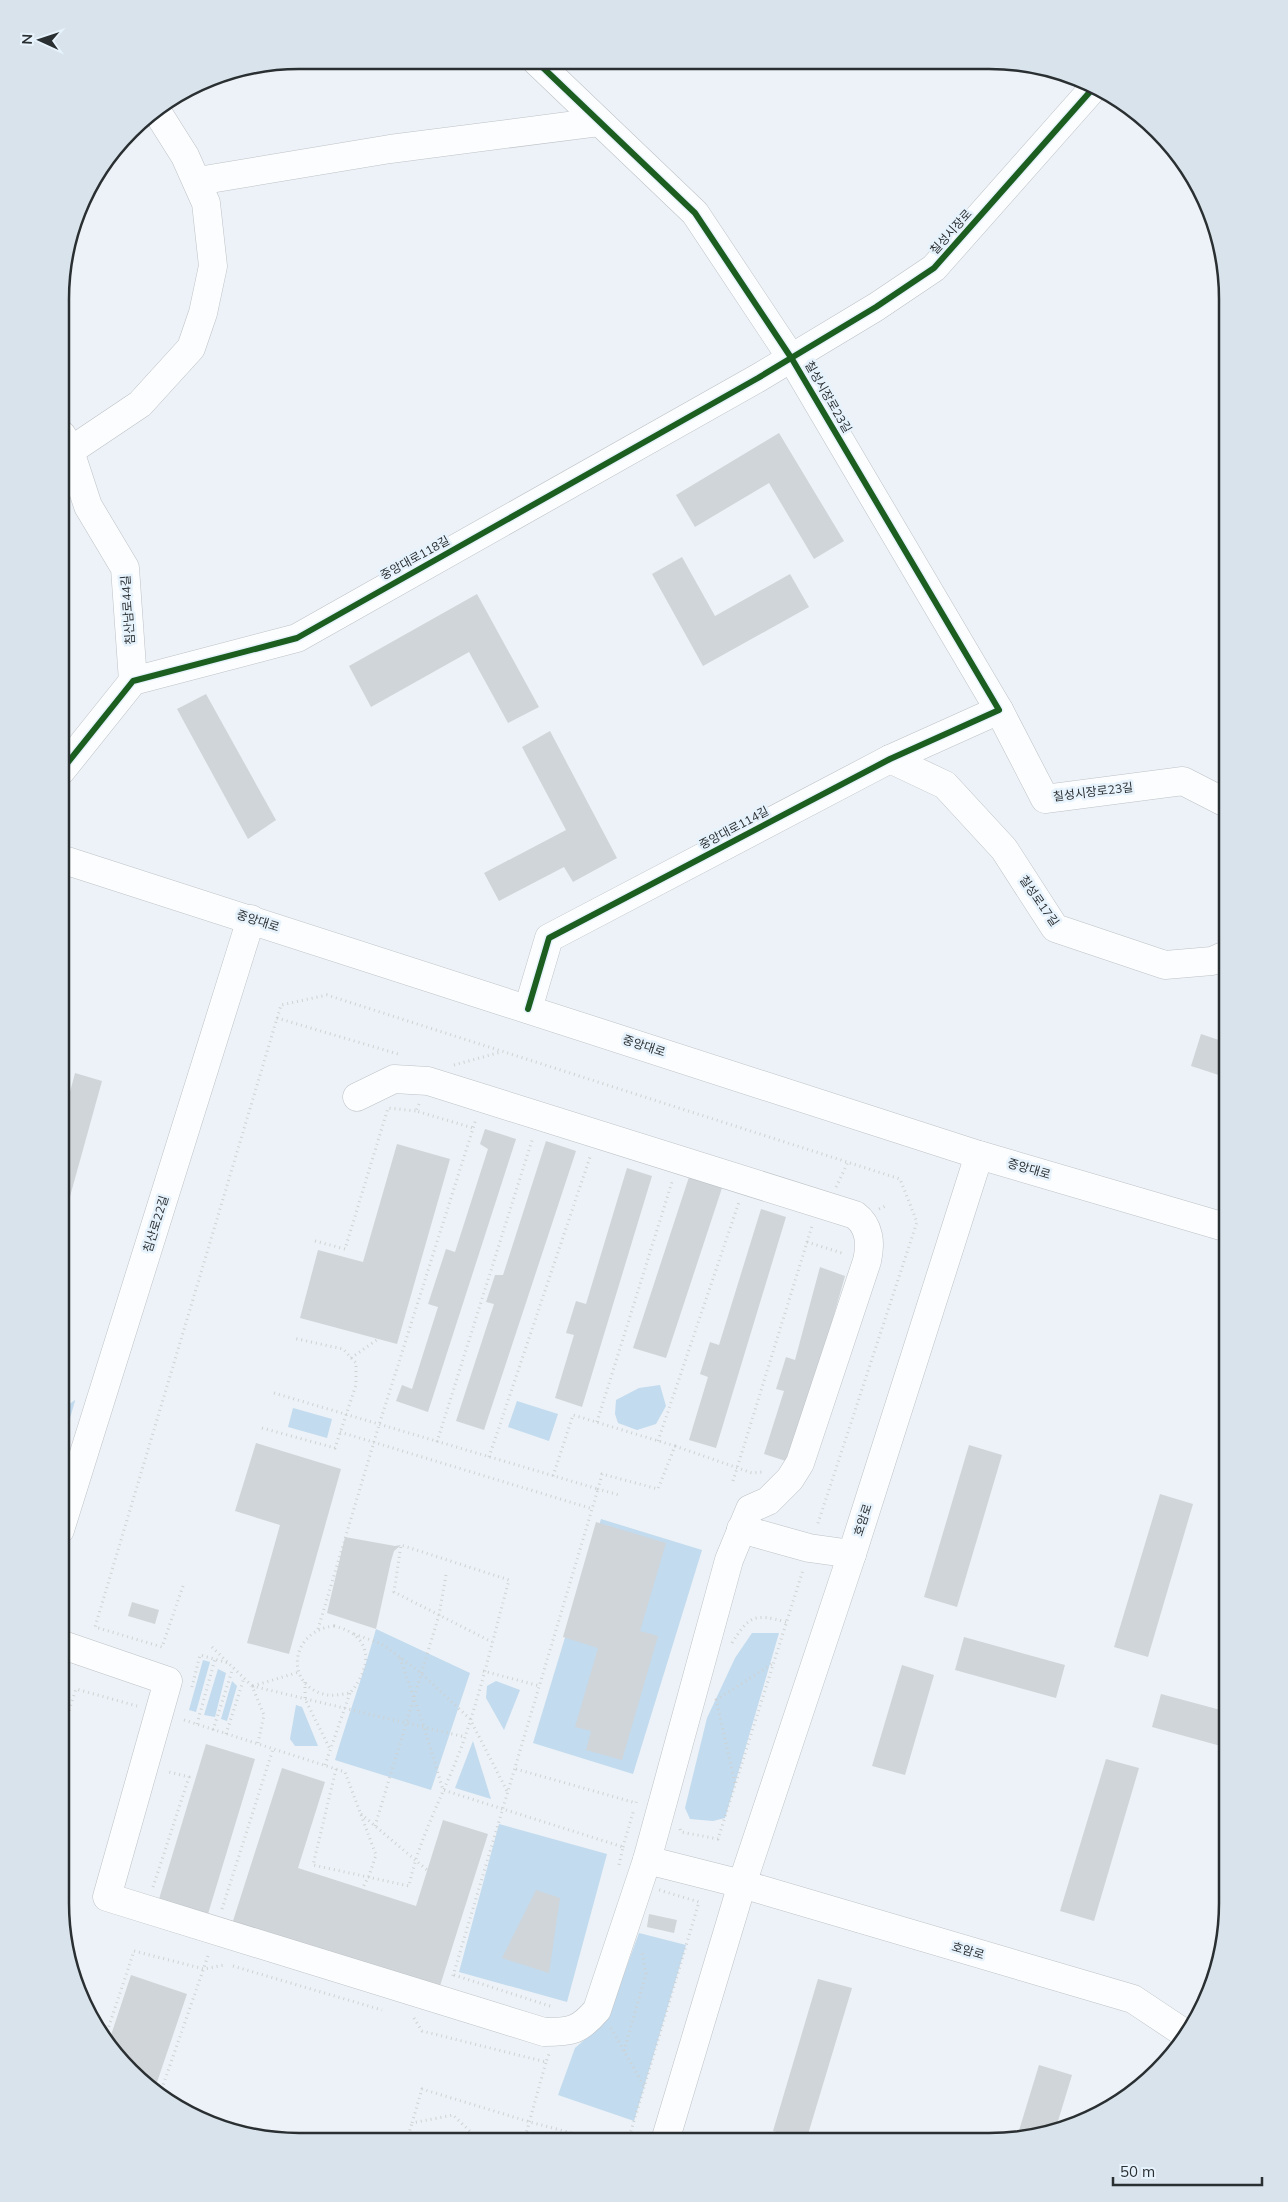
<svg xmlns="http://www.w3.org/2000/svg" width="1288" height="2202" font-family="Mulish,'Noto Sans KR',sans-serif">
  <rect width="100%" height="100%" fill="#ecf2f7"/>
  <g fill="#c2dbee">
    <polygon points="660,1385 666,1406 656,1424 637,1430 618,1423 615,1414 616,1400 639,1388"/>
    <polygon points="75,1400 75,1401 61,1449 61,1410"/>
    <polygon points="517,1401 558,1414 549,1441 508,1427"/>
    <polygon points="293,1408 332,1419 327,1438 288,1427"/>
    <polygon points="601,1519 702,1550 633,1774 533,1743"/>
    <path d="M 376,1629 L 470,1673 L 431,1790 L 335,1760 C 348,1716 364,1673 376,1629 Z"/>
    <polygon points="752,1633 779,1633 725,1818 713,1821 690,1819 685,1808 707,1718 735,1658"/>
    <polygon points="203,1660 210,1662 196,1712 189,1710"/>
    <polygon points="218,1669 226,1673 215,1717 204,1715"/>
    <polygon points="232,1681 237,1686 227,1721 221,1719"/>
    <polygon points="496,1681 520,1690 504,1730 486,1698 487,1686"/>
    <polygon points="296,1705 302,1707 318,1746 295,1746 290,1739"/>
    <polygon points="473,1741 491,1799 455,1788"/>
    <polygon points="499,1824 607,1854 567,2002 459,1972"/>
    <polygon points="639,1933 686,1945 634,2121 558,2095 575,2048 607,2020"/>
  </g>
  <g fill="#d0d5d9">
    <polygon points="779,433 844,541 814,559 769,483 695,527 676,495"/>
    <polygon points="682,557 715,616 790,574 809,607 703,666 652,574"/>
    <polygon points="477,594 539,707 508,723 469,652 371,707 349,666"/>
    <polygon points="206,694 276,820 248,839 177,709"/>
    <polygon points="550,731 617,858 573,882 564,867 499,901 484,873 566,830 522,747"/>
    <polygon points="1201,1034 1228,1043 1228,1078 1191,1066"/>
    <polygon points="75,1073 102,1081 61,1229 61,1126"/>
    <polygon points="485,1129 516,1139 428,1412 396,1401 402,1385 412,1389 438,1307 428,1304 446,1249 455,1252 488,1149 480,1144"/>
    <polygon points="546,1141 576,1151 484,1430 456,1421 494,1304 486,1302 495,1275 503,1275"/>
    <polygon points="397,1144 450,1159 397,1344 300,1318 318,1250 363,1262"/>
    <polygon points="627,1168 652,1176 582,1407 555,1398 574,1335 566,1333 576,1301 586,1304"/>
    <polygon points="689,1177 722,1188 666,1358 633,1348"/>
    <polygon points="761,1209 786,1217 716,1448 689,1440 708,1377 700,1374 710,1342 719,1345"/>
    <polygon points="820,1267 845,1276 792,1463 764,1454 784,1391 776,1389 786,1357 795,1360"/>
    <polygon points="256,1443 341,1469 289,1654 247,1643 280,1525 235,1511"/>
    <polygon points="969,1445 1002,1455 957,1607 924,1597"/>
    <polygon points="1160,1494 1193,1504 1148,1657 1114,1647"/>
    <polygon points="596,1522 666,1543 640,1631 658,1636 622,1760 586,1750 591,1731 575,1727 598,1648 563,1637"/>
    <polygon points="345,1537 395,1546 401,1545 394,1551 391,1561 376,1629 327,1613"/>
    <polygon points="132,1602 159,1610 155,1624 128,1616"/>
    <polygon points="964,1637 1065,1665 1056,1698 955,1670"/>
    <polygon points="902,1665 934,1675 905,1775 872,1766"/>
    <polygon points="1161,1694 1228,1712 1228,1748 1152,1727"/>
    <polygon points="206,1744 255,1759 208,1914 159,1899"/>
    <polygon points="1106,1759 1139,1768 1094,1921 1060,1911"/>
    <polygon points="282,1768 325,1782 298,1868 416,1906 443,1820 488,1834 439,1989 232,1924"/>
    <polygon points="536,1890 560,1898 549,1973 502,1958"/>
    <polygon points="649,1914 677,1920 674,1933 647,1927"/>
    <polygon points="131,1975 187,1994 154,2091 142,2083 108,2044"/>
    <polygon points="818,1979 852,1988 806,2141 773,2131"/>
    <polygon points="1039,2065 1072,2075 1055,2131 1017,2137"/>
  </g>
  <g fill="none" stroke-linecap="round" stroke-linejoin="round">
    <g stroke="#bec2c7" stroke-width="29">
      <g id="minor">
        <polyline points="536,61 695,213 792,359 999,710 1045,799 1183,781 1228,804"/>
        <polyline points="198,181 390,149 599,122"/>
        <polyline points="62,435 70,451 88,506 125,568 133,681"/>
        <polyline points="70,451 140,404 191,348 203,313 213,266 206,203 185,156 156,110"/>
        <polyline points="890,759 945,785 1004,849 1055,928 1165,965 1212,961 1228,954"/>
        <polyline points="61,771 133,681 297,638 758,378 876,307 934,268 1096,85"/>
        <polyline points="528,1009 549,938 890,759 999,710"/>
        <path d="M 357,1097 L 394,1079 L 428,1081 L 855,1215 C 870,1226 871,1244 867,1261 L 800,1463 L 790,1479 L 768,1501 L 750,1509 L 729,1560 L 647,1860"/>
        <polyline points="741,1529 809,1548 852,1554"/>
        <polyline points="60,1530 251,919"/>
        <path d="M 60,1644 L 168,1681 L 107,1897 L 544,2032 C 571,2032 579,2031 597,2010 L 647,1860 L 742,1884 L 1133,1999 L 1187,2035"/>
      </g>
    </g>
    <g stroke="#bec2c7" stroke-width="29">
      <g id="major">
        <polyline points="61,859 979,1155 1228,1228"/>
        <polyline points="665,2141 742,1884 852,1554 979,1155"/>
      </g>
    </g>
    <g stroke="#ced2d3" stroke-width="3" stroke-dasharray="1 4" stroke-linecap="butt">
      <polyline points="277,1018 398,1054"/>
      <polyline points="454,1065 501,1052"/>
      <polyline points="419,1104 416,1111 473,1128"/>
      <polyline points="836,1187 848,1162"/>
      <polyline points="879,1209 888,1205"/>
      <polyline points="315,1241 345,1249 388,1108 416,1111"/>
      <polyline points="807,1242 845,1254"/>
      <polyline points="351,1358 378,1339"/>
      <polyline points="274,1393 598,1489 452,1979"/>
      <polyline points="597,1422 672,1182"/>
      <polyline points="262,1428 335,1448 356,1385 356,1363 343,1349 293,1338"/>
      <polyline points="340,1432 593,1509"/>
      <polyline points="658,1441 739,1202"/>
      <polyline points="437,1442 533,1137"/>
      <polyline points="675,1446 752,1473 762,1472"/>
      <polyline points="489,1457 590,1157"/>
      <polyline points="553,1476 573,1415 675,1446 658,1489 602,1474 598,1489 619,1495"/>
      <polyline points="733,1481 812,1226"/>
      <polyline points="183,1586 162,1647 95,1627 281,1005 327,995 900,1179 917,1222 817,1526"/>
      <path d="M 334,1626 C 373,1635 373,1666 350,1693 C 342,1694 332,1697 323,1694 C 283,1682 292,1630 334,1626 Z"/>
      <polyline points="318,1629 379,1425 476,1119"/>
      <polyline points="354,1634 382,1644 421,1673 470,1719 508,1793"/>
      <path d="M 732,1643 C 749,1616 754,1613 786,1622"/>
      <polyline points="212,1647 252,1686 264,1715 258,1743"/>
      <polyline points="400,1658 424,1727 443,1790 623,1847 619,1865"/>
      <polyline points="483,1671 540,1686"/>
      <polyline points="305,1682 305,1699 330,1749"/>
      <polyline points="252,1686 465,1737"/>
      <polyline points="253,1686 299,1672"/>
      <polyline points="192,1687 200,1655 228,1663"/>
      <polyline points="716,1699 735,1783"/>
      <polyline points="716,1700 772,1664"/>
      <polyline points="184,1720 345,1772 376,1855 369,1876 362,1889"/>
      <polyline points="197,1724 215,1659"/>
      <polyline points="213,1730 233,1668"/>
      <polyline points="226,1734 244,1678"/>
      <polyline points="60,1739 76,1689 137,1706"/>
      <polyline points="325,1765 350,1693"/>
      <path d="M 336,1769 L 313,1865 L 409,1886 C 420,1833 448,1787 465,1737 C 482,1687 495,1631 509,1580 L 401,1545 L 394,1592 L 492,1642"/>
      <polyline points="516,1769 636,1803 637,1799"/>
      <polyline points="361,1814 427,1870"/>
      <polyline points="375,1826 439,1615 446,1575"/>
      <polyline points="680,1829 681,1832 718,1839 803,1570"/>
      <polyline points="623,1847 634,1809"/>
      <polyline points="153,1887 189,1777 169,1772 169,1770"/>
      <polyline points="222,1909 273,1749"/>
      <polyline points="233,1966 382,2010"/>
      <polyline points="454,1975 553,2007"/>
      <polyline points="414,2018 422,2031 546,2062 549,2054"/>
      <polyline points="611,2028 644,2086"/>
      <polyline points="104,2041 134,1951 204,1969 224,1965"/>
      <polyline points="624,2051 646,1974 642,1952"/>
      <polyline points="160,2094 209,1953"/>
      <polyline points="407,2140 412,2123"/>
      <polyline points="492,2141 475,2136 453,2115 412,2123 422,2089 530,2122 602,2141"/>
      <polyline points="524,2141 546,2062"/>
      <polyline points="628,2141 699,1902 659,1890"/>
    </g>
    <use href="#minor" stroke="#fcfdfe" stroke-width="28"/>
    <use href="#major" stroke="#fcfdfe" stroke-width="28"/>
    <g stroke="#e7f3fc" stroke-width="9">
      <g id="cycleway">
        <polyline points="61,771 133,681 297,638 758,378 876,307 934,268 1096,85"/>
        <polyline points="528,1009 549,938 890,759 999,710 792,359 695,213 536,61"/>
      </g>
    </g>
    <use href="#cycleway" stroke="#1b5e20" stroke-width="6"/>
  </g>
  <g text-anchor="middle" stroke-width="5" stroke-linejoin="round" paint-order="stroke">
    <g font-size="12" fill="#2a2f32" stroke="#e7f3fc">
      <text transform="translate(951 232) rotate(-48)" y="4">칠성시장로</text>
      <text transform="translate(828 397) rotate(60)" y="4">칠성시장로23길</text>
      <text transform="translate(415 558) rotate(-29)" y="4">중앙대로118길</text>
      <text transform="translate(128 610) rotate(-94)" y="4">침산남로44길</text>
      <text transform="translate(1093 792) rotate(-7)" y="4">칠성시장로23길</text>
      <text transform="translate(734 828) rotate(-28)" y="4">중앙대로114길</text>
      <text transform="translate(1039 901) rotate(55)" y="4">칠성로17길</text>
      <text transform="translate(258 921) rotate(18)" y="4">중앙대로</text>
      <text transform="translate(644 1046) rotate(18)" y="4">중앙대로</text>
      <text transform="translate(1029 1169) rotate(16)" y="4">중앙대로</text>
      <text transform="translate(156 1224) rotate(-73)" y="4">침산로22길</text>
      <text transform="translate(863 1520) rotate(-72)" y="4">호암로</text>
      <text transform="translate(968 1951) rotate(16)" y="4">호암로</text>
    </g>
  </g>
  <path d="M0 0H1288V2202H0ZM299 69H989A230 230 0 0 1 1219 299V1903A230 230 0 0 1 989 2133H299A230 230 0 0 1 69 1903V299A230 230 0 0 1 299 69Z" fill="#d8e3ec" fill-rule="evenodd"/>
  <path fill="none" stroke="#2a2f32" stroke-width="2.5" d="M299 69H989A230 230 0 0 1 1219 299V1903A230 230 0 0 1 989 2133H299A230 230 0 0 1 69 1903V299A230 230 0 0 1 299 69Z"/>
  <g transform="translate(40 40) rotate(273)" stroke="#e7f3fc" stroke-width="4" paint-order="stroke">
  <path d="M0-4L9 19L0 12L-9 19Z" fill="#2a2f32"/>
  <text y="-8" font-size="14" font-weight="bold" text-anchor="middle" fill="#2a2f32">N</text>
  </g>
  <path d="M1113 2177v8h149v-8" fill="none" stroke="#2a2f32" stroke-width="2.5"/>
  <text x="1120" y="2177" font-size="15" fill="#2a2f32" stroke="#e7f3fc" stroke-width="4" paint-order="stroke">50 m</text>
</svg>
